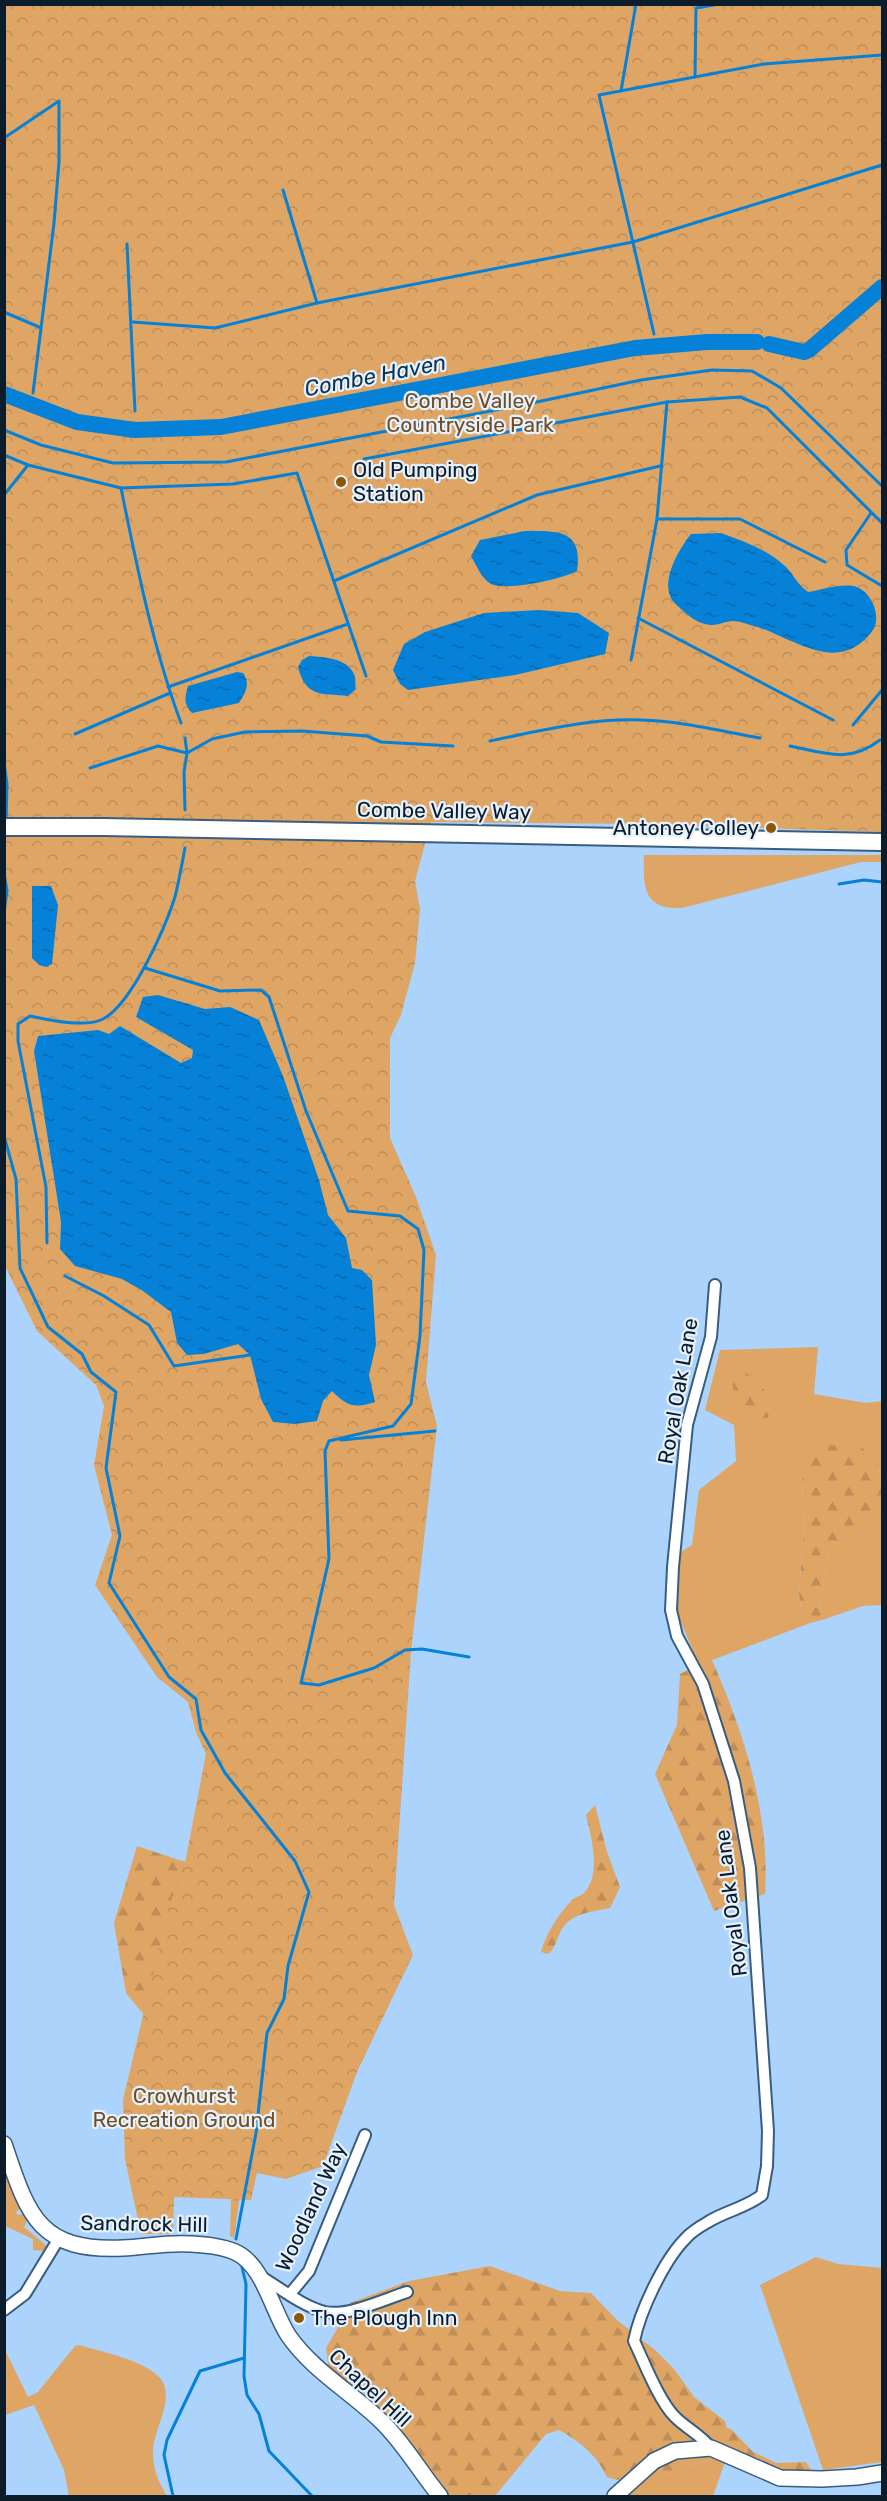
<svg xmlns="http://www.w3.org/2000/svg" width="887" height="2501" font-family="Rubik,sans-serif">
  <defs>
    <pattern id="forest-firs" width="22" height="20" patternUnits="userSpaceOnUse" patternTransform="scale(1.5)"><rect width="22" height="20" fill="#dfa565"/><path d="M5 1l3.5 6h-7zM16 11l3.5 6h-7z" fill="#be8d58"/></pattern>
    <pattern id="park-crowns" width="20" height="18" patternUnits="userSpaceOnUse" patternTransform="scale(1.5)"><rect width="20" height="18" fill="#dfa565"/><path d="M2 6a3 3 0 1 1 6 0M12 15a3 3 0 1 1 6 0" fill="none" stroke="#be8d58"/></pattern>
    <pattern id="water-ripples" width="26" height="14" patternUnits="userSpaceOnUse" patternTransform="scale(1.5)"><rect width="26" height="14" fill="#0582d7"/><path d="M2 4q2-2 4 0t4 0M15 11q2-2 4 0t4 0" fill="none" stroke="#056aaf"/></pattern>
  </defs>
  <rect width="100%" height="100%" fill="#abd3fb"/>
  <g fill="#dfa565">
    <path d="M 644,855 L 882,855 L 882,862 L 861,862 L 682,908 C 643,910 643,886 644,855 Z"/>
    <polygon points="818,1347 814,1394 866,1403 882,1401 882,1481 877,1461 802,1485 804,1521 799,1595 801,1611 810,1623 699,1665 675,1608 681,1552 692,1545 699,1490 736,1461 734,1425 705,1410 720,1350"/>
    <polygon points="882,1519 882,1605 863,1606 822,1620 820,1606 829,1546 853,1537"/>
    <polygon points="4,2165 21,2208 16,2212 18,2215 24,2214 27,2221 24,2227 48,2247 45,2251 33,2250 33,2239 5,2226"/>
    <polygon points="816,2257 838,2264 882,2268 882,2462 823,2470 760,2285"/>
    <path d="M 79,2345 C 102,2352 144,2360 160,2378 C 177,2398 152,2431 153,2453 C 153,2469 159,2484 167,2496 L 69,2496 L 64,2470 L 34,2405 L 5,2415 L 5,2350 L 28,2397 L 38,2392 L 75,2346 Z"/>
    <polygon points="719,2456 725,2462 713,2496 624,2496 644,2477 656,2477"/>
  </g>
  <g fill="url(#forest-firs)">
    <path d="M 741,1370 C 757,1379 765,1388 773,1405 L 768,1418 C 743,1418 731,1403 733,1378 Z"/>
    <polygon points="838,1445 859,1445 877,1461 882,1481 882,1519 853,1537 829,1546 820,1606 822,1620 810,1623 801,1611 799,1595 804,1521 802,1485 805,1458 813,1446"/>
    <path d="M 711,1658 C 744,1732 770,1813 765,1894 L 714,1911 L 655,1774 L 677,1725 L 680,1674 Z"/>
    <path d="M 595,1805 L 607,1852 L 620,1887 L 610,1908 C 593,1912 573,1912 562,1929 C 557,1937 556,1948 548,1954 L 541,1952 C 546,1933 558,1915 572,1900 C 575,1897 581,1896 584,1893 C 602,1874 591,1837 586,1815 Z"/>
    <polygon points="137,1846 282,1894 234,2238 230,2236 231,2200 243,2133 174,1910 144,2015 126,1993 114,1923"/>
    <path d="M 490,2266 L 560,2291 L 591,2293 L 618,2321 L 655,2350 L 674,2369 L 694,2397 L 725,2421 L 727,2428 L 731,2429 L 753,2452 L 777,2463 L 806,2462 L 812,2471 L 804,2474 L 776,2472 L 719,2456 L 656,2477 L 628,2477 L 617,2480 L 607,2477 C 597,2455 580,2442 559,2430 L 546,2434 L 495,2496 L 445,2496 L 404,2439 L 366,2394 L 329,2371 L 326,2348 L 344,2317 L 350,2303 L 409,2281 Z"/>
  </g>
  <polygon fill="url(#park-crowns)" points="4,5 882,5 882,832 645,824 431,822 415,881 420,909 415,963 401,1015 390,1038 390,1138 416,1197 436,1255 426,1382 437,1426 411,1652 394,1905 413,1955 357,2072 323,2166 286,2179 257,2173 251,2200 174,2197 173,2234 141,2234 125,2159 123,2100 169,1906 185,1863 206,1754 196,1732 188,1702 157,1677 95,1585 112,1535 94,1465 104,1406 96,1385 37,1331 5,1266"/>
  <g fill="url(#water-ripples)">
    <path d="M 525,531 C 558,531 583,529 577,571 C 562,579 512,590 494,585 C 482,581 477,566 471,556 L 480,540 Z"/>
    <path d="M 721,533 C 745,542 767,549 786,567 C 794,575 796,583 808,592 C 822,590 838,584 853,586 C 869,589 880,611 875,626 C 872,634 861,644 853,648 C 822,664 784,634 754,626 C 747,624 739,621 732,621 C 722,622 716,627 705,624 C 696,622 689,616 682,610 C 679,607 675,604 672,600 C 660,581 679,549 691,534 Z"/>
    <polygon points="539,610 578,613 609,633 605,654 515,675 408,690 400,684 393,670 404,644 425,632 484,613"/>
    <path d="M 309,656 C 324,657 347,658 354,674 C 356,678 355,685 356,689 L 348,696 C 321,693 306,698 298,667 L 302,660 Z"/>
    <path d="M 237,672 L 243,673 C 251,684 245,694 239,703 L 192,713 C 183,704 185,697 188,686 Z"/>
    <polygon points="32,886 51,886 58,905 52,964 46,967 39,965 32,958"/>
    <path d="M 158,995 L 205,1009 L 230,1007 L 259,1020 L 283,1076 L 319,1180 L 328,1215 L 346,1238 L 352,1268 L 362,1270 L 372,1280 L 376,1345 L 369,1375 L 375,1402 C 354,1409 347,1406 332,1391 L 323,1401 L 317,1421 L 295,1424 L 273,1422 L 261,1399 L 250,1355 L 238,1344 L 204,1354 L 187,1355 L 177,1343 L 171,1312 L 143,1291 L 122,1279 L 75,1266 L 60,1249 L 61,1222 L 34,1051 L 38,1036 L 98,1030 L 109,1034 L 120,1026 L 181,1063 L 192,1058 L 193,1050 L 136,1017 L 143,997 Z"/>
  </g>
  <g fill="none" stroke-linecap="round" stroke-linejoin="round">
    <g stroke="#0582d7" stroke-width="3">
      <polyline points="695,77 696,8 720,4"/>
      <polyline points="621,91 636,4"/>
      <polyline points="4,138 59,101 59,162 54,223 33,393"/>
      <polyline points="283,190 317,303"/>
      <polyline points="127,244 135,411"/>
      <polyline points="4,312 39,327"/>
      <polyline points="133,322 215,328 317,303 633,242 882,165"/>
      <polyline points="654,334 599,95 764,64 882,55"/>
      <polyline points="135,423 135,430"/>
      <polyline points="4,430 41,445 113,463 226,462 532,403 641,380 712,370 752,371 781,388 882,486"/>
      <polyline points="4,455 28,465 121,488 233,484 297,473 366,676"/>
      <polyline points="364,459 667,402 740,397 767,408 882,523"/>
      <path d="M 121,488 C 137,567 153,648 181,723"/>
      <polyline points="4,495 28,465"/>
      <polyline points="871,513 846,550 847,565 882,586"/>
      <polyline points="657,519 740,519 825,562"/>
      <polyline points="334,581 537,495 660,466"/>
      <polyline points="638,618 833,720"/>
      <polyline points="631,660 657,519 667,402"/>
      <polyline points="168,687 348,624"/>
      <polyline points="853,725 882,690"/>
      <polyline points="75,734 170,693"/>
      <polyline points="185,738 187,753 184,772 185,810"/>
      <path d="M 490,741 C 539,731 590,718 641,720 C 681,721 720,731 760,738"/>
      <path d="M 790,746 C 826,753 848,764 880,740"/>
      <polyline points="4,763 7,784 6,821"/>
      <polyline points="90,768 158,746 187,753 212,739 245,732 302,731 367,736 381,742 453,746"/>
      <polyline points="4,873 7,891 4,913"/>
      <polyline points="839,884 864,880 882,882"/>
      <polyline points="145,968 220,991 261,990 269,997 306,1111 348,1211 400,1216 418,1229 424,1250 420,1336 411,1404 393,1426 329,1441 325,1451 329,1559 301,1683 319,1685 374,1668 405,1650 422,1649 469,1657"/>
      <polyline points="4,1136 16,1179 20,1268 48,1327 82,1354 91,1372 116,1392 106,1468 120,1536 109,1583 169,1677 196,1699 201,1730 225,1773 295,1861 309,1892 288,1966 284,1999 267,2033 256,2133 236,2239"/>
      <path d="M 47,1243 L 46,1187 L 18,1041 L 18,1024 L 30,1016 C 49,1020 86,1028 103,1019 C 132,1004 165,928 175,897 C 179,881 182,864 185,848"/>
      <polyline points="65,1276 104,1296 149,1325 174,1366 250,1355"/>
      <polyline points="341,1440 435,1431"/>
      <polyline points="241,2263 246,2284 244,2376 247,2395 259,2414 269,2451 312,2496"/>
      <polyline points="173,2496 164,2455 167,2440 200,2371 244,2358"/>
    </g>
    <g stroke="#0582d7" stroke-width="16">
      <polyline points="769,344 804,352 809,350 882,287"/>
      <polyline points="4,394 77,422 135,430 221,427 635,348 707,342 757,342"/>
    </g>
    <g stroke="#395d7f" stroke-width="14">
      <g id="street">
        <path d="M 260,2276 C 280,2288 302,2306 325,2312 C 347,2317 385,2299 407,2292"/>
        <polyline points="290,2294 309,2271 365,2135"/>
        <polyline points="4,2310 25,2294 58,2240"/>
        <path d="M 711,2448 C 701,2435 686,2428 675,2417 C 659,2401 644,2362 634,2341 C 640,2311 664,2260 686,2238 C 691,2232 701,2226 708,2222 C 725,2211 746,2208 762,2195 L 767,2166 L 768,2131 L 750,1868 L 734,1781 L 703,1684 L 677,1636 L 671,1610 L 673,1567 L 687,1425 L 711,1337 L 715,1285"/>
      </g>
    </g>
    <g stroke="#395d7f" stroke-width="18">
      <g id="secondary">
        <path d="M 4,2144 C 28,2215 38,2252 123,2248 C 146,2247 168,2242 191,2244 C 206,2245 221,2246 235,2252 C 263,2264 272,2310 288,2335 C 312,2370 351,2392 381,2421 C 404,2443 420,2472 440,2496"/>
        <polyline points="615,2496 654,2461 675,2451 711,2448 780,2478 822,2479 857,2477 882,2473"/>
      </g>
    </g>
    <g stroke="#395d7f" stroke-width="20">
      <polyline id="primary" points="4,827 104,827 882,842"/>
    </g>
    <use href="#street" stroke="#fff" stroke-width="10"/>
    <use href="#secondary" stroke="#fff" stroke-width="15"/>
    <use href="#primary" stroke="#fff" stroke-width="16"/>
  </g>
  <g fill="#8c5707" stroke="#e5f1fd" stroke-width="2">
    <circle cx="341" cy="482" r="6"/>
    <circle cx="771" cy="828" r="6"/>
    <circle cx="299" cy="2318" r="6"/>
  </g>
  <g text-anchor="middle" stroke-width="4.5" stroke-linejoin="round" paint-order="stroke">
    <g font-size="21" fill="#714d23" stroke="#e5f1fd">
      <text x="470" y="408">Combe Valley<tspan x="470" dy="24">Countryside Park</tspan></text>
      <text x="184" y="2103">Crowhurst<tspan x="184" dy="24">Recreation Ground</tspan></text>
    </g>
    <g font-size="21" fill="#0c1c2a" stroke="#e5f1fd" text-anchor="start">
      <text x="353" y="477">Old Pumping<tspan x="353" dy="24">Station</tspan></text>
      <text x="759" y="835" text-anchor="end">Antoney Colley</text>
      <text x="311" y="2325">The Plough Inn</text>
    </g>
    <g font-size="21" fill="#0c1c2a" stroke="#e5f1fd">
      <text transform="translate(444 811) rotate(1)" y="7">Combe Valley Way</text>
      <text transform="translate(678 1391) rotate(-80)" y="7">Royal Oak Lane</text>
      <text transform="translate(731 1903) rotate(-97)" y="7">Royal Oak Lane</text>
      <text transform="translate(311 2207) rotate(-65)" y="7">Woodland Way</text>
      <text transform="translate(144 2224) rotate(1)" y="7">Sandrock Hill</text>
      <text transform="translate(370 2388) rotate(43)" y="7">Chapel Hill</text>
    </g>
    <g font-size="22" font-style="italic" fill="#093355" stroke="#e5f1fd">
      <text transform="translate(375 375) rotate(-11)" y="8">Combe Haven</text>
    </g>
  </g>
  <rect width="887" height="2501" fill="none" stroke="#0c1c2a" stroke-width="12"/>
</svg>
